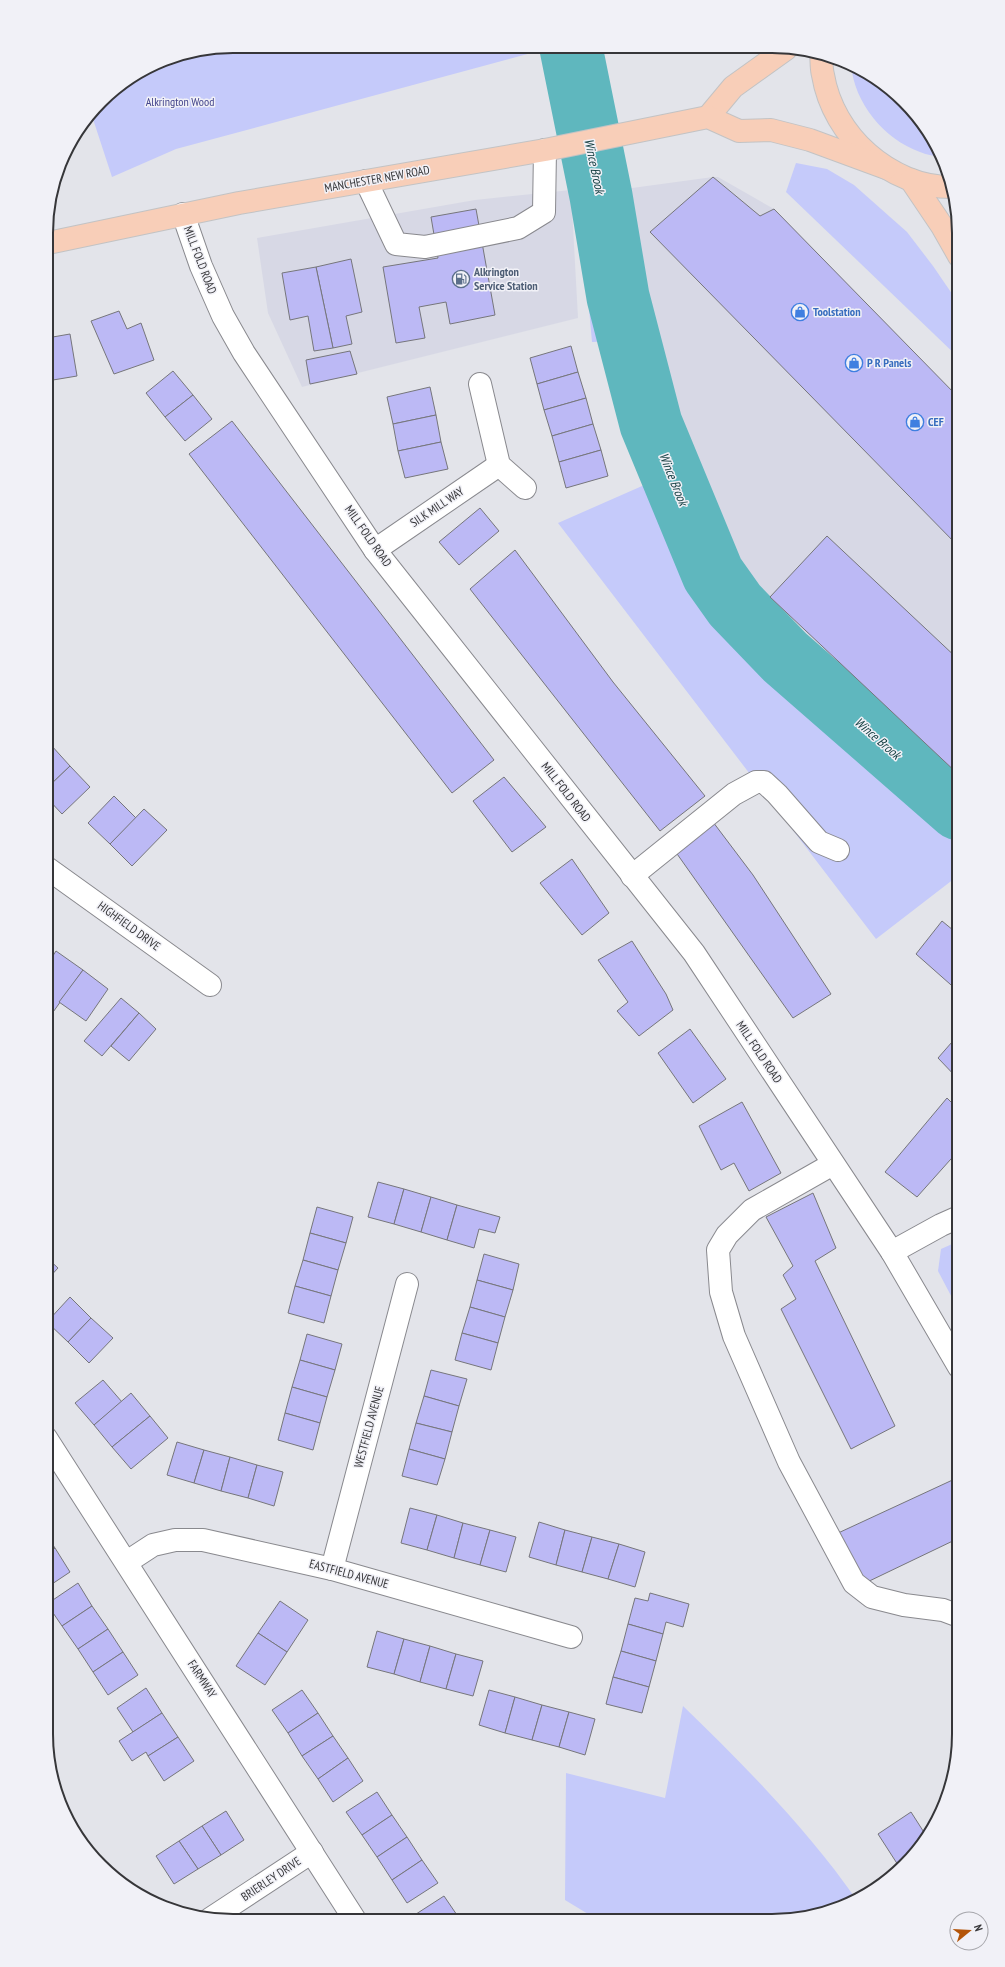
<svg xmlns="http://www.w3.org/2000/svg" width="1005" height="1967" font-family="'PT Sans Narrow',sans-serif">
  <rect width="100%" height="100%" fill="#e3e4ea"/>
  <!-- built -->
  <g fill="#d7d8e5">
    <polygon points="713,177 718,177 774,209 959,398 959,778 751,593 689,487 648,377 610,191"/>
    <polygon points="571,190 578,318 302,387 268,313 257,238 475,200"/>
  </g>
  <!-- green -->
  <g fill="#c5cafa">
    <polygon points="233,46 550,48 176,149 112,177 92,116 109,93 162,60"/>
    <path d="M851,64L895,92L927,129L941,157C935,156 927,155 920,152C884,139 854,103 851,64Z"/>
    <polygon points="796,163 827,169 854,185 907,232 933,266 959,304 959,358 786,192"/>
    <polygon points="606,194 626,293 656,416 714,552 759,615 803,660 959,796 959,875 876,939 558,523 658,479 620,341 592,342 579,196"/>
    <polygon points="959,1241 959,1311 938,1271 941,1249"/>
    <path d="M683,1706C744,1765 808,1830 856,1899L832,1911L772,1921L598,1920L565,1900L566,1773L665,1798Z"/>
  </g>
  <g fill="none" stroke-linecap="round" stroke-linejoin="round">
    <!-- river -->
    <polyline stroke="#5fb7be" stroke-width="63" points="571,48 601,196 618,297 651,424 713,574 735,605 785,657 959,809"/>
  </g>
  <!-- building -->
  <g fill="#bcb9f5" stroke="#76767b">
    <polygon points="713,177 760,216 774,209 959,398 959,547 650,232"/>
    <polygon points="476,209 495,315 450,324 446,302 419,307 425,338 396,343 383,267 438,258 431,217"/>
    <polygon points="351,259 362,312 346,316 352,344 333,348 316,267"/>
    <polygon points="316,267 333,348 314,351 308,316 290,320 282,273"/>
    <polygon points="119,311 127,329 141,323 154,360 114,374 91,321"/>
    <polygon points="70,334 77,376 47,381 47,338"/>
    <polygon points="571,346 578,372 537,384 530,358"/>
    <polygon points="350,351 357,374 310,384 306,360"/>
    <polygon points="173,371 193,395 165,417 146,393"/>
    <polygon points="578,372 586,398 544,410 537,384"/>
    <polygon points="430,387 436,415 393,424 387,397"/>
    <polygon points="193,395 212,419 185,441 165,417"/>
    <polygon points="586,398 593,424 552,436 544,410"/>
    <polygon points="436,415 441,442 398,451 393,424"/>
    <polygon points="232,421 494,760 452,793 189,454"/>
    <polygon points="593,424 601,450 559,462 552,436"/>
    <polygon points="441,442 448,469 405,478 398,451"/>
    <polygon points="601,450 608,476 566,488 559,462"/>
    <polygon points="480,508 499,531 459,565 439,542"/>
    <polygon points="827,536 959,660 959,775 770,597"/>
    <polygon points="515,550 613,682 705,796 660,831 470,589"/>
    <polygon points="51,745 70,766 47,788 47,748"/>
    <polygon points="70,766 90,787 62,814 47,798 47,788"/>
    <polygon points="504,777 546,827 512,852 473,801"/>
    <polygon points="114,796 136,818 110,844 88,823"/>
    <polygon points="144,809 167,830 132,866 110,844"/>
    <polygon points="710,818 753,875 831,994 793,1018 675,851"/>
    <polygon points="572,859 609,913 582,935 540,883"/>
    <polygon points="942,921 959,935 959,992 916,954"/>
    <polygon points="632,941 666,994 673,1010 639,1036 617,1011 628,1002 598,960"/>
    <polygon points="56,951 83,970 51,1015 47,1012 47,965"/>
    <polygon points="83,970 108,989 86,1021 59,1002"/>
    <polygon points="121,998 139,1013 102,1056 84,1041"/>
    <polygon points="139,1013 156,1029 129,1061 111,1046"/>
    <polygon points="690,1029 726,1079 693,1103 658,1053"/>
    <polygon points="959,1034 959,1080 938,1058"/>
    <polygon points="947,1098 959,1110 959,1150 917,1197 885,1172"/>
    <polygon points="742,1102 781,1173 749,1191 734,1163 721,1170 699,1126"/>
    <polygon points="378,1182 404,1189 394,1224 368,1217"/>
    <polygon points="404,1189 431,1197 421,1232 394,1224"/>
    <polygon points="813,1193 836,1248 815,1261 895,1426 851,1449 781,1309 796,1299 783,1275 793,1266 766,1217"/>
    <polygon points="431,1197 457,1205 447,1240 421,1232"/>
    <polygon points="457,1205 500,1217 495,1233 479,1229 474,1248 447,1240"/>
    <polygon points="317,1207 353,1217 346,1243 310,1233"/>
    <polygon points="310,1233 346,1243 338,1270 303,1260"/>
    <polygon points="484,1254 519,1264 513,1290 477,1280"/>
    <polygon points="46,1257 58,1268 46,1281"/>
    <polygon points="303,1260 338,1270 331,1296 295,1286"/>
    <polygon points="477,1280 513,1290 505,1317 470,1307"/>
    <polygon points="295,1286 331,1296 324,1323 288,1313"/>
    <polygon points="70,1297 91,1318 68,1342 47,1322"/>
    <polygon points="470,1307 505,1317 498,1343 462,1333"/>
    <polygon points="91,1318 113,1338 89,1363 68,1342"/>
    <polygon points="462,1333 498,1343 491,1370 455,1360"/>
    <polygon points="307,1334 342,1344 335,1370 300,1360"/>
    <polygon points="300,1360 335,1370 327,1397 292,1387"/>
    <polygon points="431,1370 467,1379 459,1406 424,1396"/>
    <polygon points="103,1380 122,1402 94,1425 75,1403"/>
    <polygon points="292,1387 327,1397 320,1423 285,1413"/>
    <polygon points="131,1393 150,1416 112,1447 94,1425"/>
    <polygon points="424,1396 459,1406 452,1432 416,1423"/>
    <polygon points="285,1413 320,1423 313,1450 278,1440"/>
    <polygon points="150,1416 168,1438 131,1469 112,1447"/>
    <polygon points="416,1423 452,1432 445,1459 409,1449"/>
    <polygon points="177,1442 204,1450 194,1483 167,1475"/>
    <polygon points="409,1449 445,1459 437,1485 402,1476"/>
    <polygon points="204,1450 230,1457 221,1491 194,1483"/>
    <polygon points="230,1457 257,1465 248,1498 221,1491"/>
    <polygon points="257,1465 283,1472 274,1506 248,1498"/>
    <polygon points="959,1477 959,1538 861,1585 836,1534"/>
    <polygon points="410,1508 437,1515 427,1550 401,1543"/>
    <polygon points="437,1515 463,1523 454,1558 427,1550"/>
    <polygon points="539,1522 565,1530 556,1565 529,1557"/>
    <polygon points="463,1523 490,1530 480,1565 454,1558"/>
    <polygon points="490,1530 516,1537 506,1572 480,1565"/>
    <polygon points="565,1530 592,1537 582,1572 556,1565"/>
    <polygon points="46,1535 55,1548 46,1554"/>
    <polygon points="592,1537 619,1544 608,1579 582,1572"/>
    <polygon points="619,1544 645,1552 635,1587 608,1579"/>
    <polygon points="55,1548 70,1572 46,1588 46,1554"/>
    <polygon points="78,1583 92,1606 62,1626 47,1604"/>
    <polygon points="650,1593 689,1604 683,1627 666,1622 663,1634 628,1624 635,1598 648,1601"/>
    <polygon points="280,1601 308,1620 287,1652 258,1633"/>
    <polygon points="92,1606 108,1629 78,1649 62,1626"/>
    <polygon points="628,1624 663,1634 656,1661 621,1651"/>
    <polygon points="108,1629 123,1652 93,1672 78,1649"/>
    <polygon points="377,1631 404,1639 394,1674 367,1667"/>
    <polygon points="258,1633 287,1652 265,1685 236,1666"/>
    <polygon points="404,1639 430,1646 420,1682 394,1674"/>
    <polygon points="430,1646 456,1654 446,1689 420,1682"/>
    <polygon points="621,1651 656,1661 649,1687 613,1677"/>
    <polygon points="123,1652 138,1675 108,1695 93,1672"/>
    <polygon points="456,1654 483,1661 473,1696 446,1689"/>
    <polygon points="613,1677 649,1687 642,1713 606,1704"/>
    <polygon points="146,1688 162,1713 133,1732 117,1708"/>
    <polygon points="302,1690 318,1713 288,1733 272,1710"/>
    <polygon points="489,1690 515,1697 505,1733 479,1725"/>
    <polygon points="515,1697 542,1705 532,1740 505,1733"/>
    <polygon points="542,1705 569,1712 559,1747 532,1740"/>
    <polygon points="569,1712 595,1719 585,1755 559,1747"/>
    <polygon points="162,1713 178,1737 148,1756 146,1752 132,1761 119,1741"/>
    <polygon points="318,1713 333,1736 302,1756 288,1733"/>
    <polygon points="333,1736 348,1758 318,1779 302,1756"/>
    <polygon points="178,1737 194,1761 164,1781 148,1756"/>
    <polygon points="348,1758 363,1781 333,1802 318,1779"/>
    <polygon points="377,1792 392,1815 362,1835 346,1812"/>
    <polygon points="226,1811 244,1840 221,1855 202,1826"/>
    <polygon points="911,1812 927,1837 920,1848 889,1877 888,1875 898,1865 878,1834"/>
    <polygon points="392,1815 407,1837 377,1857 362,1835"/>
    <polygon points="202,1826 221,1855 198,1869 179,1841"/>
    <polygon points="407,1837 422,1860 392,1880 377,1857"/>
    <polygon points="179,1841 198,1869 174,1884 156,1856"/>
    <polygon points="422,1860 438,1883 407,1903 392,1880"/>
    <polygon points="444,1896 459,1918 456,1920 416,1920 413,1916"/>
  </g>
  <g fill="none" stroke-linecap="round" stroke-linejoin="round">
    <defs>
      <g id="minor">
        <polyline points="366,181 396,244 425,247 518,228 544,212 545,150"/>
        <polyline points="183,214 201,266 223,316 244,353 375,550 694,953 892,1252 959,1367"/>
        <polyline points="480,384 499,465 525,488"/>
        <polyline points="375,550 499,465"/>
        <polyline points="47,868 210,985"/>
        <polyline points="632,876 734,794 756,782 764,782 777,794 819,842 838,850"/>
        <polyline points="833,1164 752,1210 727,1235 718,1250 721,1292 734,1336 789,1462 854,1583 872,1597 904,1605 943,1610 959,1616"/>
        <polyline points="892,1252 941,1225 959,1217"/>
        <polyline points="46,1438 355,1920"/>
        <polyline points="127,1562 153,1545 175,1540 203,1540 332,1569 571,1637"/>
        <polyline points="332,1569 407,1284"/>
        <polyline points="210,1919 312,1852"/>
      </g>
      <g id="major">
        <path d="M821,54C822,61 821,68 823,75C833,136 890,187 951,187"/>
        <polyline points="708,117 733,87 786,49"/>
        <polyline points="911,180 942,226 959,256"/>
        <polyline points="48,243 239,203 545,150 708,117 739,131 771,130 810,140 886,168"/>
      </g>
    </defs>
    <!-- minor casing -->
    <use href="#minor" stroke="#89898e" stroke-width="24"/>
    <!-- major casing -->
    <use href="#major" stroke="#c3c3c4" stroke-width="24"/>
    <!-- minor -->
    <use href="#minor" stroke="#fff" stroke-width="22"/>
    <!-- major -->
    <use href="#major" stroke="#f8ceb8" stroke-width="22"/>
  </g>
  <!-- icons -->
  <defs>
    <symbol id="fuel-ring" viewBox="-11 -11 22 22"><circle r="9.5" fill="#f1f1f7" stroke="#5c6f8a" stroke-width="1.5"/><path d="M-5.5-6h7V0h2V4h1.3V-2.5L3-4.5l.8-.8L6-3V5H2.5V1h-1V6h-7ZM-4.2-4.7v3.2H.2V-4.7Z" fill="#5c6f8a"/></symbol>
    <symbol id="shop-ring" viewBox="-11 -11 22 22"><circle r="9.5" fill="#f1f1f7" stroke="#3f7fe0" stroke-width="1.5"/><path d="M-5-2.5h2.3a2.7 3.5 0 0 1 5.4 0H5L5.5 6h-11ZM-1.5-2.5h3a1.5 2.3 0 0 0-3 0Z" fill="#3f7fe0"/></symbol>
  </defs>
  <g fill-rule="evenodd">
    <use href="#fuel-ring" x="451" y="269" width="20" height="20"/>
    <use href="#shop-ring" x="790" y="302" width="20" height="20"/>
    <use href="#shop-ring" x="844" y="353" width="20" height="20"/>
    <use href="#shop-ring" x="905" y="412" width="20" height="20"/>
  </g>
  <g text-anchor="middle" stroke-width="3" stroke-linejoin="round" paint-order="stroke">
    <!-- park labels -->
    <g font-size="12" fill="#43448b" stroke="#f1f1f7">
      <text x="180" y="106">Alkrington Wood</text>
    </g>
    <!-- street labels -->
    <g font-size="12" fill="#363639" stroke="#f1f1f7">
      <text transform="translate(377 179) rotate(-10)" y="4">MANCHESTER NEW ROAD</text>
      <text transform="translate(200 260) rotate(69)" y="4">MILL FOLD ROAD</text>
      <text transform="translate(437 507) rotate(-34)" y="4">SILK MILL WAY</text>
      <text transform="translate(368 536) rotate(55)" y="4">MILL FOLD ROAD</text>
      <text transform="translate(566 792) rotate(52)" y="4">MILL FOLD ROAD</text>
      <text transform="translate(129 926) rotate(36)" y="4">HIGHFIELD DRIVE</text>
      <text transform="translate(759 1052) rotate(56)" y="4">MILL FOLD ROAD</text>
      <text transform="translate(369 1427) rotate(-75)" y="4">WESTFIELD AVENUE</text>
      <text transform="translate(349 1574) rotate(15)" y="4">EASTFIELD AVENUE</text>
      <text transform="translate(202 1679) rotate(57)" y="4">FARMWAY</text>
      <text transform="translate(271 1879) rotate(-34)" y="4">BRIERLEY DRIVE</text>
    </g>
    <!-- service labels -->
    <g font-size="12" font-weight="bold" fill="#4e5e75" stroke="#f1f1f7" text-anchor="start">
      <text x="474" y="276">Alkrington<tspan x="474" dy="14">Service Station</tspan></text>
    </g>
    <!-- shop labels -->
    <g font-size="12" font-weight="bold" fill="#366cbe" stroke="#f1f1f7" text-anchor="start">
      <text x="813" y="316">Toolstation</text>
      <text x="867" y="367">P R Panels</text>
      <text x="928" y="426">CEF</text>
    </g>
    <!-- water labels -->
    <g font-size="13" font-style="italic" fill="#123d40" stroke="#f1f1f7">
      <text transform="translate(595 166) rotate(78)" y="5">Wince Brook</text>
      <text transform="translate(674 479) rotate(68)" y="5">Wince Brook</text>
      <text transform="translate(878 738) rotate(41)" y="5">Wince Brook</text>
    </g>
  </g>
  <!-- crop -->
  <path d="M0 0H1005V1967H0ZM233 53H772A180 180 0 0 1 952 233V1734A180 180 0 0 1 772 1914H233A180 180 0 0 1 53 1734V233A180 180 0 0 1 233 53Z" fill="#f1f1f7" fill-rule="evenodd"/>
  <path fill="none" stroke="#363639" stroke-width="2" d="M233 53H772A180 180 0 0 1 952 233V1734A180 180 0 0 1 772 1914H233A180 180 0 0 1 53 1734V233A180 180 0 0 1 233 53Z"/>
  <!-- north arrow -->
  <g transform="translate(969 1931) rotate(72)"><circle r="19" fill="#f1f1f7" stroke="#a6a6ab"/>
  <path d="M0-3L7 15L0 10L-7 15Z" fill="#b4550a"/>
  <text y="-6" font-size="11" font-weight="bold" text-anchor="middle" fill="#363639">N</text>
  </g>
</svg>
